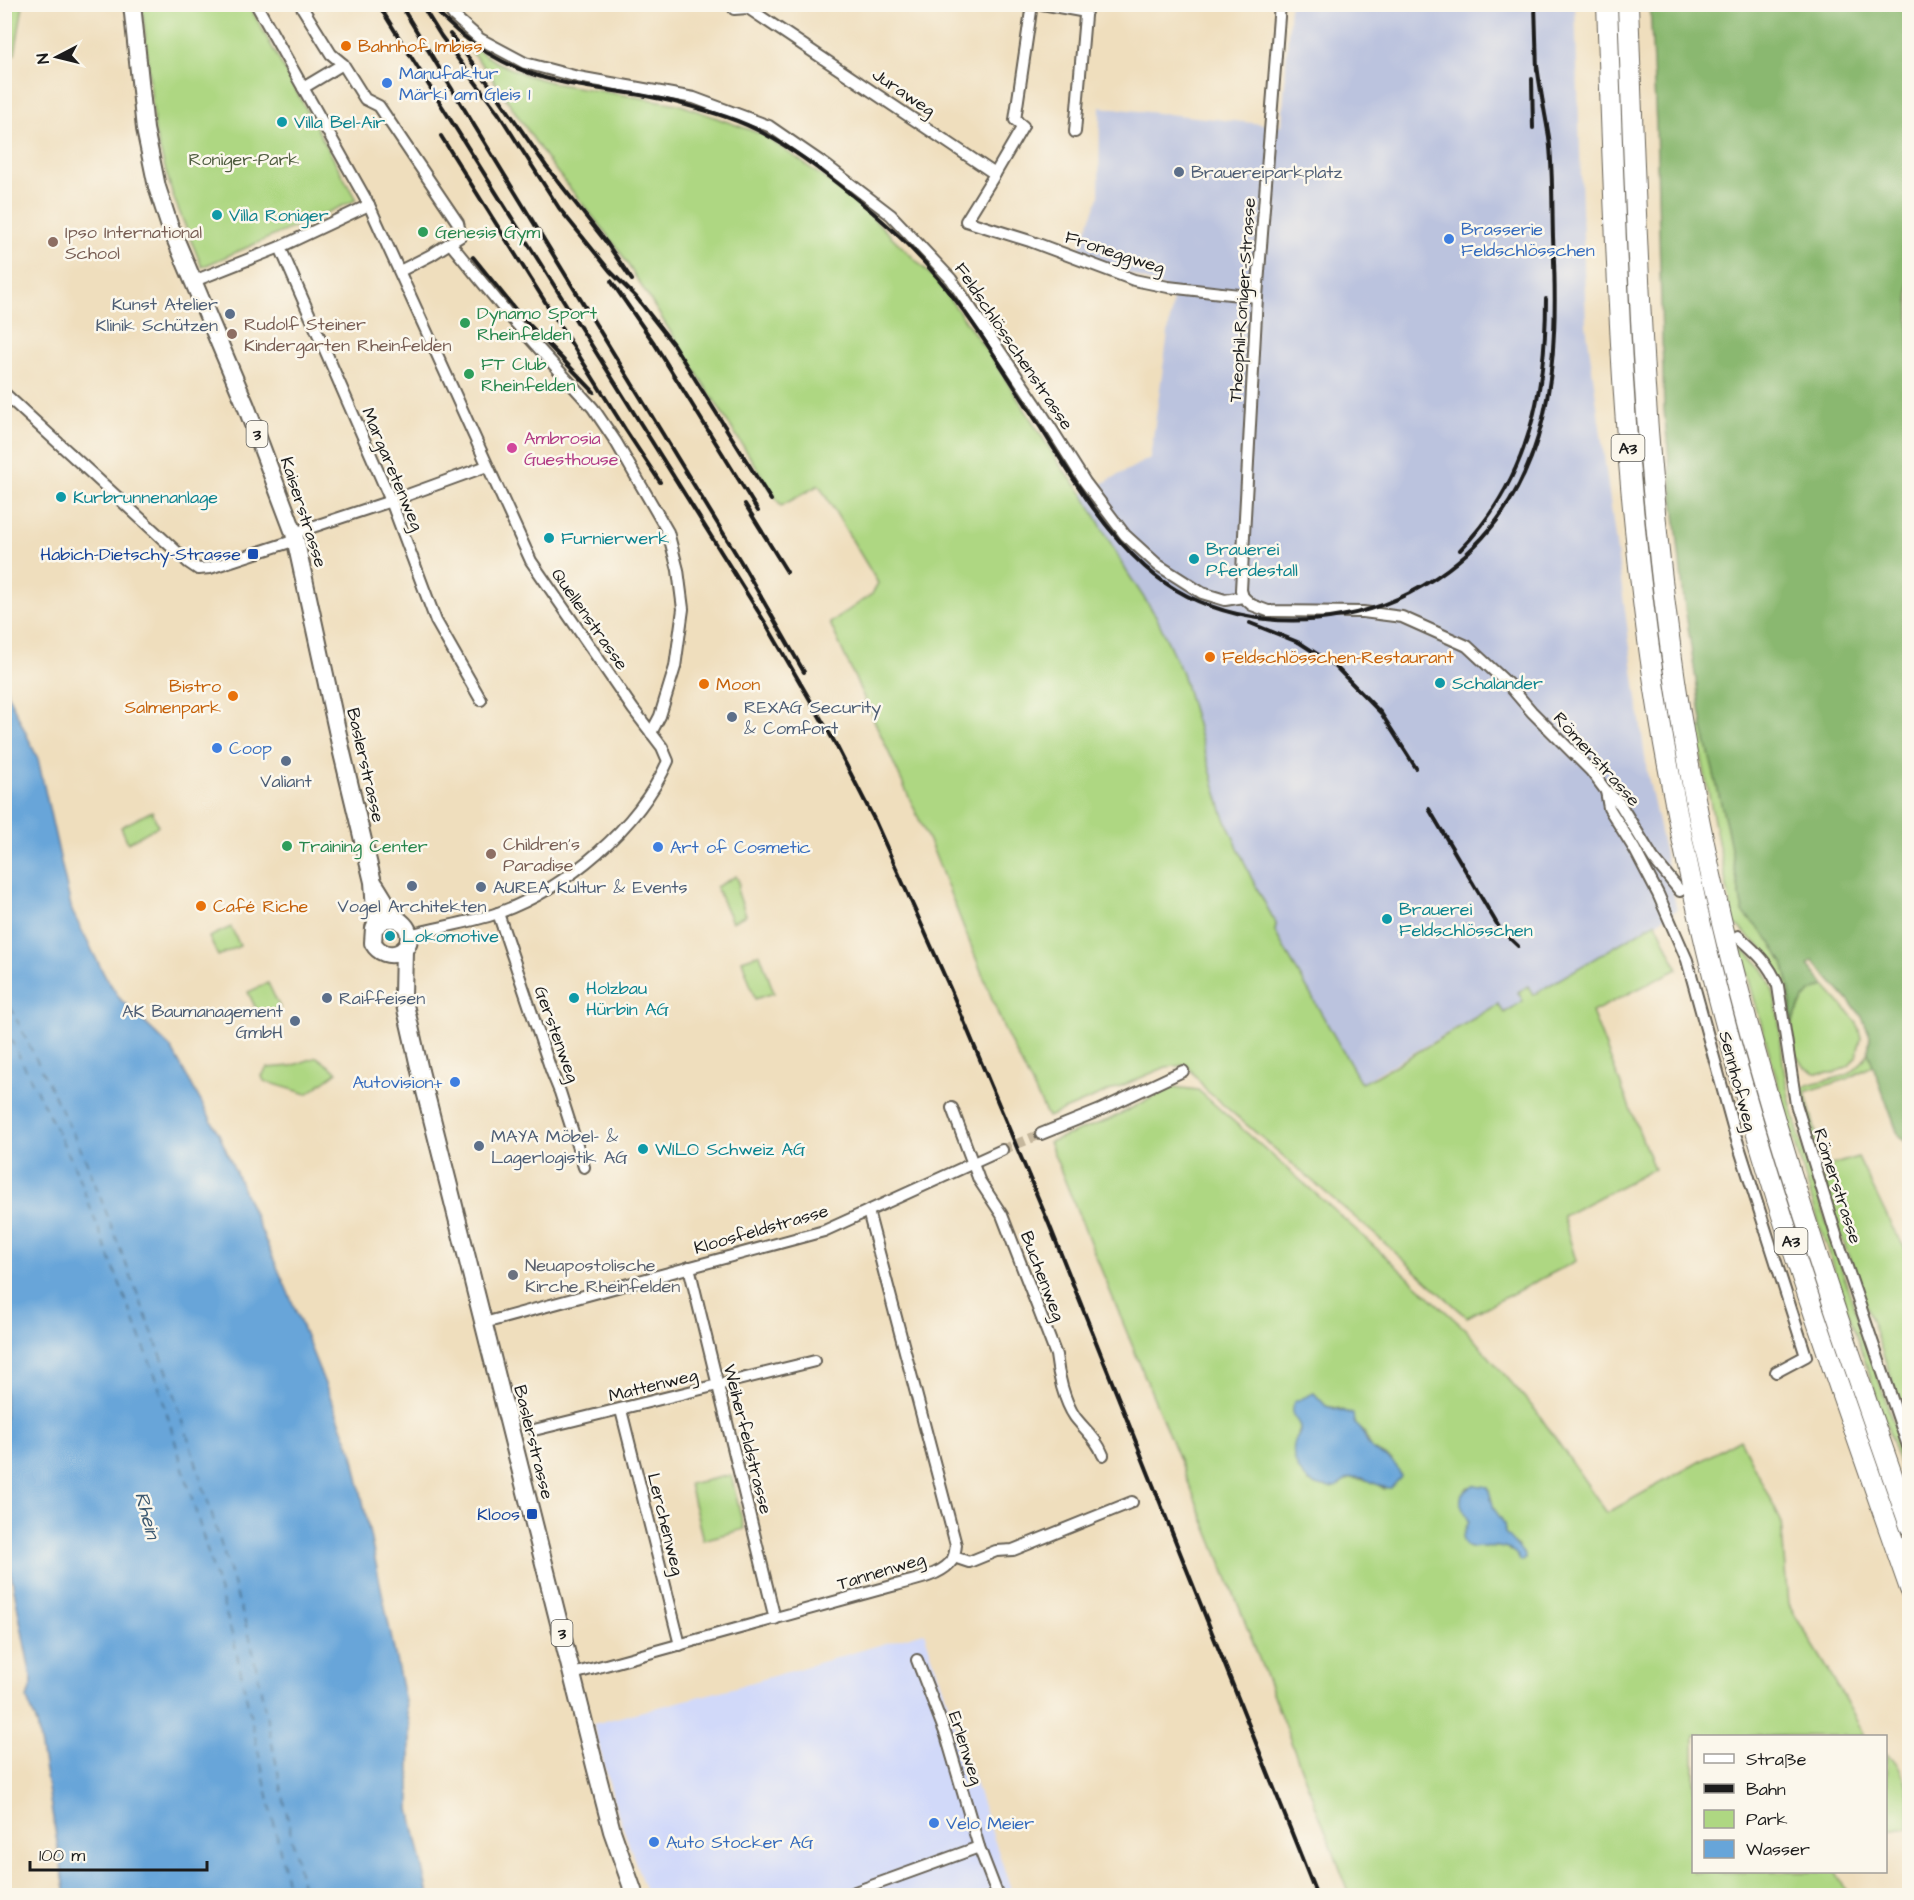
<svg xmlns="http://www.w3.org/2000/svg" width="1914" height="1900" font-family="'Architects Daughter',sans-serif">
  <rect width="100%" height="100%" fill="#fbf7ec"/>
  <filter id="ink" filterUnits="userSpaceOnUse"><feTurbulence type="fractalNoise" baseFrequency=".0167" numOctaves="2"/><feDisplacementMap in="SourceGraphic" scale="12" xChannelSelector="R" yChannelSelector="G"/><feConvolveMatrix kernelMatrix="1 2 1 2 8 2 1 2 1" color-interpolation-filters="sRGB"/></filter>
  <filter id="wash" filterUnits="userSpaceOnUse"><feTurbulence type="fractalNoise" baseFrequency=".008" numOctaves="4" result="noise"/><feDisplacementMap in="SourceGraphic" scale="24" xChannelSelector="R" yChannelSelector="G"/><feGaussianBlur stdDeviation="1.35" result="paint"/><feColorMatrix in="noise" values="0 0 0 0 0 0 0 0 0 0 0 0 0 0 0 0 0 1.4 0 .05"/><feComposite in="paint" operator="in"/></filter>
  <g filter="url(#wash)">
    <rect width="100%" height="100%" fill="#efdebd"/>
    <!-- built -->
    <polygon fill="#d1d9f9" points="924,1632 1013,1895 647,1895 616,1808 593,1724 736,1687"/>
    <!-- industrial -->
    <polygon fill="#bbc3de" points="1290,5 1575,5 1586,324 1647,772 1677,910 1533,995 1527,987 1518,992 1523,1001 1503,1013 1497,1004 1361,1083 1275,931 1276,924 1251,877 1223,814 1182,673 1156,616 1127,572 1083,494 1150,458 1174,292 1078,252 1099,197 1100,107 1282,126"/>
    <!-- green -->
    <g fill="#aed782" stroke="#657a4f" stroke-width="1.5" fill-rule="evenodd">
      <polygon points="5,4 23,5 15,54 8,56 5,54"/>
      <polygon points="142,5 249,5 356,200 202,267 173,196 155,133"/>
      <polygon points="471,46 496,62 526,75 558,84 678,104 761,134 798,159 853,199 937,281 992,358 1062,468 1083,494 1127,572 1156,616 1182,673 1223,814 1251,877 1276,924 1275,932 1361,1083 1377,1076 1498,1004 1504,1013 1523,1001 1518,992 1528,986 1533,995 1656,922 1678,969 1592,1012 1654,1169 1563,1216 1576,1261 1467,1317 1379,1238 1207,1091 1187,1065 1166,1067 1048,1117 1004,1029 933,850 830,623 872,594 878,583 819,485 781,506 616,246 549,162 488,72 468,48"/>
      <path d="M1703,728L1727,828L1743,912L1771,942L1784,965L1790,991L1792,1022C1803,1004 1801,993 1825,986L1857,1022L1861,1038L1856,1057L1849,1066L1834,1073H1815L1803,1066L1795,1054L1788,997L1779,971L1766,952L1734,923L1696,729Z"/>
      <polygon points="152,811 158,826 128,843 121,827"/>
      <polygon points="736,876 739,882 738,893 746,915 732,922 716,887"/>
      <polygon points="231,927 240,946 218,956 209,937"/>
      <path d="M1740,948C1783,972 1778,1028 1784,1070C1792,1120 1809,1167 1824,1215C1851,1300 1881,1385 1909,1470V1492L1825,1243L1790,1127Z"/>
      <polygon points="760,954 774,993 755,999 742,960"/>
      <polygon points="268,983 280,1008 260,1017 248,992"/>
      <path d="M1868,1052L1874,1065L1847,1079L1805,1092L1825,1167L1858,1157L1892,1227L1909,1255V1428L1842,1238L1820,1168L1800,1092C1809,1074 1853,1089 1868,1052Z"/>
      <polygon points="317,1057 337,1072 307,1094 264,1081 262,1076 267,1068 291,1066"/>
      <path d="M1173,1087L1198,1090L1332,1208L1465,1329L1537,1412L1607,1513L1740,1439L1781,1521L1788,1604L1829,1671L1865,1736H1694V1872H1836L1848,1895H1350L1236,1599L1049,1142L1108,1120ZM1314,1393L1326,1406L1338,1408L1348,1413L1354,1423L1364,1432L1372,1449L1392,1460L1384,1489L1372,1481L1351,1478C1332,1489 1330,1489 1309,1482L1294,1444ZM1488,1487L1494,1509L1504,1523L1505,1532L1508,1538L1519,1547V1556C1507,1544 1486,1546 1470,1548L1462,1538L1469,1521C1464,1508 1455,1501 1467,1488Z"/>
      <polygon points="731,1475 744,1529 703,1540 689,1484"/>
      <path d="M1886,1753C1910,1773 1910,1799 1909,1828L1886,1831Z"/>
    </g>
    <!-- forest -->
    <path fill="#8ab870" stroke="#536a46" stroke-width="1.5" d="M1650,5H1909V1144L1899,1137L1868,1052L1870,1036L1861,1015L1813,961L1808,965L1825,986C1803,992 1800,1004 1792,1024L1790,991L1784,965L1771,942L1743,912L1727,828L1703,728L1684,600L1664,410L1656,125Z"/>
    <!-- water -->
    <g fill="#67a5d9" stroke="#42607a" stroke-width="1.5">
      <polygon points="4,680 8,695 38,759 72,911 105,976 121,1000 171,1048 219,1134 291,1299 353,1454 410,1726 410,1809 429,1895 66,1895 37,1724 27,1699 32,1682 5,1543"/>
      <path d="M1314,1393L1326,1406L1353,1414L1354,1423C1368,1434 1362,1437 1370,1447C1380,1459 1396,1456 1401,1477L1391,1488C1377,1489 1366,1474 1351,1478C1346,1479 1341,1485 1335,1487C1329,1489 1323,1487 1317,1485C1301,1480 1291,1461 1294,1444C1295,1440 1299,1436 1300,1431C1302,1419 1286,1418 1294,1402Z"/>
      <path d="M1475,1485L1488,1487L1494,1509L1504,1523L1505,1533L1525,1555V1559L1523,1562L1520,1561C1515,1543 1484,1546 1470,1548L1465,1545L1462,1538L1469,1521C1464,1508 1458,1509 1462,1493Z"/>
    </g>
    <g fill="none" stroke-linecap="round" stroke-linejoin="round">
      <!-- ferry -->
      <g stroke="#3e5a71" stroke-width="1.5" stroke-dasharray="8 6" stroke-linecap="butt">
        <polyline points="4,994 86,1160 169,1376 250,1638 304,1896"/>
        <polyline points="4,1026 73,1163 157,1380 234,1641 290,1896"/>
      </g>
    </g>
  </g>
  <g filter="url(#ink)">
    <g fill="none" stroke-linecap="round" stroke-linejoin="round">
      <!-- street-tunnel -->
      <polyline stroke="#c5b79d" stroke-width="10" stroke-dasharray="10 5" stroke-linecap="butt" points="1002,1150 1041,1134"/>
      <defs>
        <g id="street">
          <path d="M256,4L369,205L531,561L633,709L662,747L668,761C638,828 567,888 498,913C469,923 438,927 409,935"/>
          <polyline points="300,4 331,54 343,64 365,99 379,106 458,223 461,236 431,255 400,271"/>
          <polyline points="445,4 454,16 480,39 525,63 578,77 694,98 769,126 827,166 891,215 951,279 1035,403 1085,482 1125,535 1158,565 1202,593 1225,600 1243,597"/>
          <polyline points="1042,4 1086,12"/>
          <polyline points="734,9 748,8 995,174 966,221 1030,241 1134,280 1168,287 1257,297"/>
          <polyline points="303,88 343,64"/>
          <polyline points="1075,132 1086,4"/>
          <polyline points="995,174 1023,126 1015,120 1032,4"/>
          <polyline points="450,243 513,320 593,408 616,442 668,532 678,570 683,609 675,667 660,716 651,733"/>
          <polyline points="280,247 391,501 436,621 481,700"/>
          <polyline points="194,281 280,247 369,205"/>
          <polyline points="4,393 189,563 198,569 210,568 296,540"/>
          <polyline points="294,533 391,501 487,466"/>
          <polyline points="1243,597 1241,590 1257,297 1280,4"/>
          <polyline points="1243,597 1252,605 1268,611 1363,612 1402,617 1467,646 1508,684 1532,712 1591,771 1606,791 1620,804 1653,858 1680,891"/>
          <polyline points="1606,791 1609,808 1635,850 1658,894 1687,960 1735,1134 1806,1356 1776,1372"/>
          <polyline points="498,913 551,1070 560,1092 584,1167"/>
          <path d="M1738,936C1755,951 1770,964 1778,986L1796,1104L1837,1238L1910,1452"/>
          <path d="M952,1108L979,1180L1002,1215L1056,1355C1058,1374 1064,1401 1075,1417C1085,1430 1097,1439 1103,1455"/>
          <polyline points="1041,1134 1098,1111 1183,1071"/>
          <polyline points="689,1267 775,1619"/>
          <polyline points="484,1323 824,1231 1002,1150"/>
          <polyline points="621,1410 680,1645"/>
          <polyline points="534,1430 815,1361"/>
          <polyline points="954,1557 969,1562 996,1551 1013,1550 1132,1502"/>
          <polyline points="917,1660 946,1735 979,1847 998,1896"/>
          <path d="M573,1674L892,1586C910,1581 937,1577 950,1563C955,1558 955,1551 956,1545L868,1211"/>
          <polyline points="844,1896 979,1847"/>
        </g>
        <g id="primary">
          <polyline points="132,4 145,129 157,187 169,224 246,406 294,533 342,753 373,882 376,925"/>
          <path d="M375,885C382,895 388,908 396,917C400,922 406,924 408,931C415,953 385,964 373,943L374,928L385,919H397"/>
          <polyline points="404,949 403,996 420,1071 595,1766 612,1831 635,1896"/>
        </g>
        <g id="highway">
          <path d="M1607,4C1616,251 1621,500 1664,744C1678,821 1694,899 1713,975C1765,1184 1839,1386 1910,1589"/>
          <path d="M1628,4C1637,250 1643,495 1684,737C1729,1008 1819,1268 1910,1526"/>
        </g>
      </defs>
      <!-- street casing -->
      <use href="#street" stroke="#666054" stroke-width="14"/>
      <!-- primary casing -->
      <use href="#primary" stroke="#666054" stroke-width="20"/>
      <!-- highway casing -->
      <use href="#highway" stroke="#666054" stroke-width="22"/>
      <!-- street -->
      <use href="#street" stroke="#fff" stroke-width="10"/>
      <!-- primary -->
      <use href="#primary" stroke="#fff" stroke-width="16"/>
      <!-- highway -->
      <use href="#highway" stroke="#fff" stroke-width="20"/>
      <!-- rail -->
      <g stroke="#1c1c1c" stroke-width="4">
        <polyline points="378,4 766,624 835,743 875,821 950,988 1049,1224 1317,1896"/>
        <polyline points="400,4 741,562 804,672"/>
        <polyline points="421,4 441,36 499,114 559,208 610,271 636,297 673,344 771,500"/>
        <path d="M430,4C463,43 511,72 561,82C602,91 646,93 686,105C712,112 740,120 763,133C795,150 825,173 853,196C883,220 913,248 938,278C977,324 1008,378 1041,428C1072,477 1102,528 1145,567C1197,614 1273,629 1341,616C1381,609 1416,593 1448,569C1555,489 1559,359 1553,237C1552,204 1553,170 1549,137C1545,113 1540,89 1537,65"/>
        <polyline points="1535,4 1537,71"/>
        <polyline points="450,34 495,92 546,166 606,242 632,280"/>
        <polyline points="1532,79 1533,128"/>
        <polyline points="441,136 625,429 660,482"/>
        <polyline points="473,257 519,314 594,392"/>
        <polyline points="611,281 654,343 758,511"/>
        <polyline points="745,504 787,572"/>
        <path d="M1460,550C1528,481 1546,392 1546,299"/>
        <polyline points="1250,623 1300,643 1334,665 1381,713 1416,768"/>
        <polyline points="1429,809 1500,929 1518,946"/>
      </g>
    </g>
  </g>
  <!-- markers -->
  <g fill="#e8710a" stroke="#fbf7ec" stroke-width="2">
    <circle cx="346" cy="46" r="6"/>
    <circle cx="1210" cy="657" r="6"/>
    <circle cx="704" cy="684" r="6"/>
    <circle cx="233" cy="696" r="6"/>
    <circle cx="201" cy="906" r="6"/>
  </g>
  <g fill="#3f7fe0" stroke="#fbf7ec" stroke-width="2">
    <circle cx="387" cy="83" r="6"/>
    <circle cx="1449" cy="239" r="6"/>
    <circle cx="217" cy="748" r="6"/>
    <circle cx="658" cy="847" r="6"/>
    <circle cx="455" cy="1082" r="6"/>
    <circle cx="934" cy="1823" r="6"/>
    <circle cx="654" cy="1842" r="6"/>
  </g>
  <g fill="#0f9aa8" stroke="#fbf7ec" stroke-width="2">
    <circle cx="282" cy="122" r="6"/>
    <circle cx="217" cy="215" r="6"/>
    <circle cx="61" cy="497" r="6"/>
    <circle cx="549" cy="538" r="6"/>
    <circle cx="1194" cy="559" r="6"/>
    <circle cx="1440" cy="683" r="6"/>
    <circle cx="1387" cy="919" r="6"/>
    <circle cx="390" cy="936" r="6"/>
    <circle cx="574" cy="998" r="6"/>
    <circle cx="643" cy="1149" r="6"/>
  </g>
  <g fill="#5c6f8a" stroke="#fbf7ec" stroke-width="2">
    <circle cx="1179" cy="172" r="6"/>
    <circle cx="230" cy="314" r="6"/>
    <circle cx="732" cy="717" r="6"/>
    <circle cx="286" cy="761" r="6"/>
    <circle cx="412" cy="886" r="6"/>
    <circle cx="481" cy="887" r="6"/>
    <circle cx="327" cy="998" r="6"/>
    <circle cx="295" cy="1021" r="6"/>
    <circle cx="479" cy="1146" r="6"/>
  </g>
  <g fill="#2e9e5b" stroke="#fbf7ec" stroke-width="2">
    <circle cx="423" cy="232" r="6"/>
    <circle cx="465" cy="323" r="6"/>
    <circle cx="469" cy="374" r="6"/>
    <circle cx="287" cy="846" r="6"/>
  </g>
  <g fill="#8d6e63" stroke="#fbf7ec" stroke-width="2">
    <circle cx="53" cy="242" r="6"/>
    <circle cx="232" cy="334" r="6"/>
    <circle cx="491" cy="854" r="6"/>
  </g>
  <circle fill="#d1479c" stroke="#fbf7ec" stroke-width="2" cx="512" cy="448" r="6"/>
  <g fill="#1a4fb4" stroke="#fbf7ec" stroke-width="2">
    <rect x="247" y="548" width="12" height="12" rx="3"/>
    <rect x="526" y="1508" width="12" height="12" rx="3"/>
  </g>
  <circle fill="#6b7280" stroke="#fbf7ec" stroke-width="2" cx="513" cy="1275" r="6"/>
  <g text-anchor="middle" stroke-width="5" stroke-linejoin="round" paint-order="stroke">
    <!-- shield labels -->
    <g fill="#fbf7ec" stroke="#5f5e5a" stroke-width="1.5">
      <rect x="246.5" y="421" width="21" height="26" rx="4.5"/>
      <rect x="1611.5" y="435" width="33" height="26" rx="4.5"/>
      <rect x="1774.5" y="1228" width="33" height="26" rx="4.5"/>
      <rect x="551.5" y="1620" width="21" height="26" rx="4.5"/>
    </g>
    <g font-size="16" font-weight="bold" fill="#1c1c1c">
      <text x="257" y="440">3</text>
      <text x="1628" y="454">A3</text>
      <text x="1791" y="1247">A3</text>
      <text x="562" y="1639">3</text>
    </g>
    <!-- food labels -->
    <g font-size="18" fill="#c56008" stroke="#fbf7ec" text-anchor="start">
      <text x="358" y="52">Bahnhof Imbiss</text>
      <text x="1222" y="663">Feldschlösschen-Restaurant</text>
      <text x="716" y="690">Moon</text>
      <text x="221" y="692" text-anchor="end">Bistro<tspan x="221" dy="21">Salmenpark</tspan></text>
      <text x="213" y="912">Café Riche</text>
    </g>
    <!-- shop labels -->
    <g font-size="18" fill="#366cbe" stroke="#fbf7ec" text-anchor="start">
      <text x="399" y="79">Manufaktur<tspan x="399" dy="21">Märki am Gleis 1</tspan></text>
      <text x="1461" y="235">Brasserie<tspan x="1461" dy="21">Feldschlösschen</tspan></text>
      <text x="229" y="754">Coop</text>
      <text x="670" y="853">Art of Cosmetic</text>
      <text x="443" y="1088" text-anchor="end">Autovision+</text>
      <text x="946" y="1829">Velo Meier</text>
      <text x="666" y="1848">Auto Stocker AG</text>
    </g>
    <!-- street labels -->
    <g font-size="18" fill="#1c1c1c" stroke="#fbf7ec">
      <text transform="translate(904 92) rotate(34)" y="6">Juraweg</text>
      <text transform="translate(1115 252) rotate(18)" y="6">Froneggweg</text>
      <text transform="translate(1242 300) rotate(-86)" y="6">Theophil-Roniger-Strasse</text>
      <text transform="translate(1014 346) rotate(56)" y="6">Feldschlösschenstrasse</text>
      <text transform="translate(393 469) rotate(67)" y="6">Margaretenweg</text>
      <text transform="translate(304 512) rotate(72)" y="6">Kaiserstrasse</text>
      <text transform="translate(590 619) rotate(55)" y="6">Quellenstrasse</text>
      <text transform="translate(1597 759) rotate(48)" y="6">Römerstrasse</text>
      <text transform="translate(366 765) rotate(77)" y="6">Baslerstrasse</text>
      <text transform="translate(557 1034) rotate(70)" y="6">Gerstenweg</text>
      <text transform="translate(1738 1081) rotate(75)" y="6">Sennhofweg</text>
      <text transform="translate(1838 1186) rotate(72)" y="6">Römerstrasse</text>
      <text transform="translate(761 1229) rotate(-16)" y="6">Kloosfeldstrasse</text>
      <text transform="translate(1043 1276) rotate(69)" y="6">Buchenweg</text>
      <text transform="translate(653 1385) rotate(-14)" y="6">Mattenweg</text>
      <text transform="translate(748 1439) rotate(76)" y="6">Weiherfeldstrasse</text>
      <text transform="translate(534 1442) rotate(76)" y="6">Baslerstrasse</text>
      <text transform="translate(666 1524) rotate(76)" y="6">Lerchenweg</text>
      <text transform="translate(881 1571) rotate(-17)" y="6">Tannenweg</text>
      <text transform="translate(966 1748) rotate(72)" y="6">Erlenweg</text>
    </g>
    <!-- culture labels -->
    <g font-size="18" fill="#0d838f" stroke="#fbf7ec" text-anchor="start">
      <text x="294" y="128">Villa Bel-Air</text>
      <text x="229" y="221">Villa Roniger</text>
      <text x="73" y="503">Kurbrunnenanlage</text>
      <text x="561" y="544">Furnierwerk</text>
      <text x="1206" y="555">Brauerei<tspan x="1206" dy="21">Pferdestall</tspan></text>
      <text x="1452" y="689">Schalander</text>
      <text x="1399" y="915">Brauerei<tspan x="1399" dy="21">Feldschlösschen</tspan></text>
      <text x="402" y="942">Lokomotive</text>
      <text x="586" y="994">Holzbau<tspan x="586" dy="21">Hürbin AG</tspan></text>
      <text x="655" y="1155">WILO Schweiz AG</text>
    </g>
    <!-- park labels -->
    <g font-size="18" fill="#4f5d40" stroke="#fbf7ec">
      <text x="244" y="165">Roniger-Park</text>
    </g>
    <!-- service labels -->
    <g font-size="18" fill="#4e5e75" stroke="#fbf7ec" text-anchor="start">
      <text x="1191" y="178">Brauereiparkplatz</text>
      <text x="218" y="310" text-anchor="end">Kunst Atelier<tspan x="218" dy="21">Klinik Schützen</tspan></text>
      <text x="744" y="713">REXAG Security<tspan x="744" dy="21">&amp; Comfort</tspan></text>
      <text x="286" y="787" text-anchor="middle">Valiant</text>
      <text x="493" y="893">AUREA Kultur &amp; Events</text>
      <text x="412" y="912" text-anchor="middle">Vogel Architekten</text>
      <text x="339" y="1004">Raiffeisen</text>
      <text x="283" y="1017" text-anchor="end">AK Baumanagement<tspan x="283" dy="21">GmbH</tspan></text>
      <text x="491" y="1142">MAYA Möbel- &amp;<tspan x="491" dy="21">Lagerlogistik AG</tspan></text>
    </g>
    <!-- education labels -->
    <g font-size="18" fill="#785e54" stroke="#fbf7ec" text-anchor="start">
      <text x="65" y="238">Ipso International<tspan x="65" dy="21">School</tspan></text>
      <text x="244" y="330">Rudolf Steiner<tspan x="244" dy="21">Kindergarten Rheinfelden</tspan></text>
      <text x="503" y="850">Children's<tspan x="503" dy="21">Paradise</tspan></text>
    </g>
    <!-- leisure labels -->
    <g font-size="18" fill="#27864d" stroke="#fbf7ec" text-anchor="start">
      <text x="435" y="238">Genesis Gym</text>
      <text x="477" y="319">Dynamo Sport<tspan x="477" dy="21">Rheinfelden</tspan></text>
      <text x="481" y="370">FT Club<tspan x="481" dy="21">Rheinfelden</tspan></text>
      <text x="299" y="852">Training Center</text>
    </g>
    <!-- hotel labels -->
    <g font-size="18" fill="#b23c85" stroke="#fbf7ec" text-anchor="start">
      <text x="524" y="444">Ambrosia<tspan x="524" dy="21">Guesthouse</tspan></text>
    </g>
    <!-- transit labels -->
    <g font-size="18" fill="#164399" stroke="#fbf7ec" text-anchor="end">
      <text x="241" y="560">Habich-Dietschy-Strasse</text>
      <text x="520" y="1520">Kloos</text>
    </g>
    <!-- worship labels -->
    <g font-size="18" fill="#5b616d" stroke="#fbf7ec" text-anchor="start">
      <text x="525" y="1271">Neuapostolische<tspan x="525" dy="21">Kirche Rheinfelden</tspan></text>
    </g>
    <!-- water labels -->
    <g font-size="20" font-style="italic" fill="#3e5a71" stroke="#fbf7ec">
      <text transform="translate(148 1515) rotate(75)" y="7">Rhein</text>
    </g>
  </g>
  <!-- margin -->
  <rect width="1914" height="1900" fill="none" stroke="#fbf7ec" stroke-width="24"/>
  <!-- legend -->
  <rect x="1692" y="1735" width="195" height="138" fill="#fbf7ec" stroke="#a29f99" stroke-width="1.5"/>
  <rect x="1704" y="1754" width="30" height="9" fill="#ffffff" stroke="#a29f99" stroke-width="1.5"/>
  <text x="1746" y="1765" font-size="18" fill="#1c1c1c">Straße</text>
  <rect x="1704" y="1784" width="30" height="9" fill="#1c1c1c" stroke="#a29f99" stroke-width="1.5"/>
  <text x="1746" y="1795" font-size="18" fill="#1c1c1c">Bahn</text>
  <rect x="1704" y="1810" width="30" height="18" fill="#aed782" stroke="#a29f99" stroke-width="1.5"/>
  <text x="1746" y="1825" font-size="18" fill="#1c1c1c">Park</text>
  <rect x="1704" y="1840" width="30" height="18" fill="#67a5d9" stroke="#a29f99" stroke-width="1.5"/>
  <text x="1746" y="1855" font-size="18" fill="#1c1c1c">Wasser</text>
  <!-- north arrow -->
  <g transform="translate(57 57) rotate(263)" stroke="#fbf7ec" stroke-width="4.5" paint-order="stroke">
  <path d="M0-4.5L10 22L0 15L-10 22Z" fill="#1c1c1c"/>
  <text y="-9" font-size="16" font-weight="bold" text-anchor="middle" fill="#1c1c1c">N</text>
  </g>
  <!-- scale -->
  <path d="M30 1861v9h177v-9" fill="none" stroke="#1c1c1c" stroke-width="3"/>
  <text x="39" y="1861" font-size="18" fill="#1c1c1c" stroke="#fbf7ec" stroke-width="4.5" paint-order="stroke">100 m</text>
</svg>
